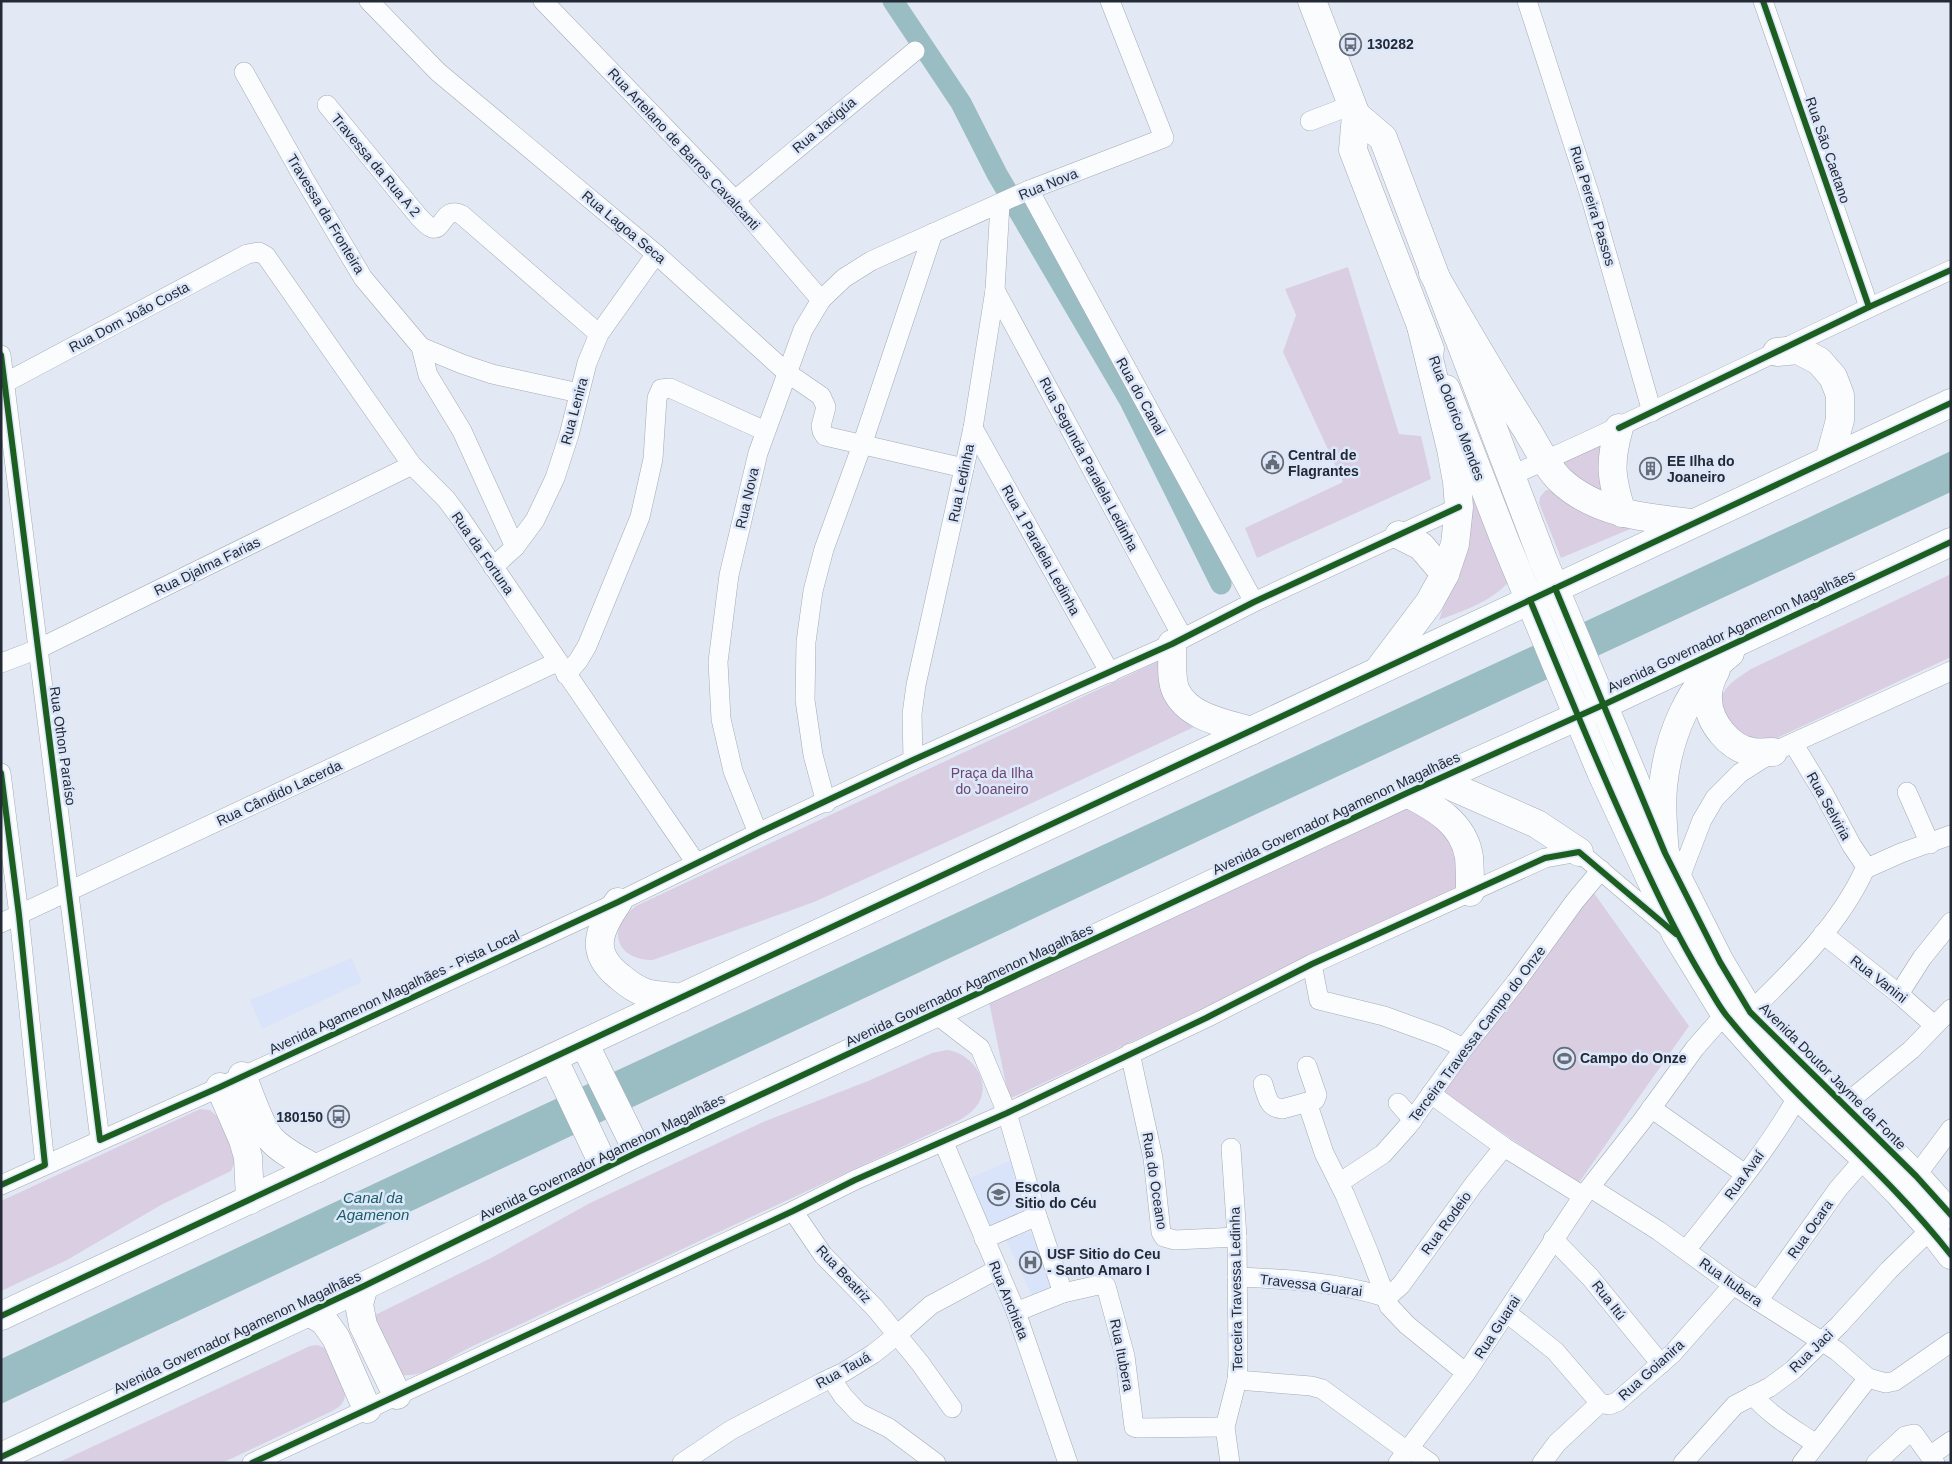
<svg xmlns="http://www.w3.org/2000/svg" width="1952" height="1464" font-family="Arial,sans-serif">
  <rect width="100%" height="100%" fill="#e3e9f4"/>
  <!-- built -->
  <g fill="#d9e4fa">
    <polygon points="352,958 362,982 262,1029 250,1000"/>
    <polygon points="1014,1159 1019,1171 1013,1174 1029,1210 989,1228 968,1179"/>
    <polygon points="1028,1227 1056,1286 1033,1298 1005,1238"/>
  </g>
  <!-- green -->
  <g fill="#dacee3">
    <polygon points="1348,267 1399,434 1421,436 1431,479 1257,558 1245,528 1343,482 1283,352 1296,315 1285,289"/>
    <polygon points="1601,441 1612,500 1556,468 1567,459"/>
    <path d="M1468,475L1511,579C1494,601 1465,610 1439,620L1450,588Z"/>
    <polygon points="1546,490 1549,490 1563,499 1635,527 1561,558 1539,503 1540,497"/>
    <path d="M1951,574V657L1775,739L1752,741L1725,722C1724,715 1721,708 1721,701C1722,686 1741,676 1751,669Z"/>
    <path d="M1159,661L1194,727L1013,812L814,902L653,960C615,960 606,928 636,906Z"/>
    <polygon points="1407,799 1457,838 1459,889 1009,1099 988,997"/>
    <polygon points="1591,889 1689,1026 1578,1184 1439,1090"/>
    <path d="M947,1050C973,1053 995,1085 975,1108C971,1113 965,1116 960,1120L506,1331C491,1337 477,1344 463,1351C444,1361 425,1377 402,1375L371,1317L491,1258L590,1203L763,1122L868,1081L932,1053Z"/>
    <polygon points="200,1109 210,1110 219,1118 234,1150 235,1162 231,1171 161,1205 67,1260 1,1291 1,1201"/>
    <path d="M318,1345L326,1349L345,1391C346,1404 338,1408 328,1413L222,1463H57L310,1346Z"/>
  </g>
  <!-- water -->
  <path fill="#9abdc3" d="M1951,451V492L1222,830L1,1404V1359C649,1053 1301,755 1951,451Z"/>
  <g fill="none" stroke-linecap="round" stroke-linejoin="round">
    <!-- canal -->
    <polyline stroke="#9abdc3" stroke-width="21" points="893,1 961,103 997,174 1130,401 1221,584"/>
    <defs>
      <g id="street">
        <polyline points="369,1 438,72 656,254 786,372 821,396 826,407 821,426 822,431 825,436 964,468"/>
        <polyline points="543,1 735,200 821,300"/>
        <polyline points="1527,1 1592,202 1652,412"/>
        <polyline points="1763,1 1869,307"/>
        <polyline points="244,72 303,177 363,278 421,347 428,375 462,431 515,547"/>
        <path d="M327,105L419,217C422,220 427,226 432,228C444,231 443,205 462,215L599,334"/>
        <polyline points="1310,121 1352,105"/>
        <polyline points="1029,190 1254,602"/>
        <polyline points="735,200 915,51"/>
        <polyline points="995,290 1183,638"/>
        <polyline points="421,347 462,364 492,374 579,393"/>
        <polyline points="1,355 100,1140"/>
        <polyline points="1,385 247,254 259,252 266,256 412,465 446,499 461,519 696,863"/>
        <polyline points="973,428 1110,673"/>
        <path d="M1510,476C1659,411 1803,337 1951,270"/>
        <polyline points="493,567 515,547 535,520 555,478 569,435 587,363 599,334 656,254"/>
        <polyline points="1,663 38,649 412,465"/>
        <polyline points="566,675 578,661 587,646 640,517 653,459 657,398 661,389 670,388 765,431"/>
        <polyline points="1793,743 1824,794 1852,846 1867,868"/>
        <polyline points="913,760 912,714 916,685 973,428 995,290 1000,204"/>
        <polyline points="1,773 19,915 45,1165"/>
        <polyline points="1907,792 1930,844"/>
        <polyline points="826,803 813,755 805,700 806,642 813,591 824,549 862,445 933,233"/>
        <polyline points="758,833 733,771 721,719 718,662 729,575 758,453 803,330 821,300 844,278 871,261 1029,190 1164,138 1110,1"/>
        <polyline points="1679,880 1702,820 1715,798 1740,773 1773,752 1951,671"/>
        <polyline points="1,923 557,662"/>
        <polyline points="1823,934 1899,994 1934,1025"/>
        <polyline points="1312,964 1319,1000 1384,1016 1439,1036 1464,1048"/>
        <polyline points="1899,994 1922,958 1951,922"/>
        <path d="M1750,1012C1793,970 1840,924 1865,869L1901,853L1951,835"/>
        <polyline points="936,1014 980,1048 1007,1113 1037,1216 1063,1293"/>
        <polyline points="1130,1053 1153,1158 1161,1232 1164,1237 1175,1240 1237,1237"/>
        <path d="M1263,1084C1267,1096 1268,1108 1282,1109L1315,1100L1317,1095L1307,1066"/>
        <polyline points="1431,1094 1504,1147 1583,1196"/>
        <polyline points="1307,1102 1324,1153 1345,1195 1369,1253 1389,1306 1407,1325 1466,1373"/>
        <polyline points="1398,1103 1413,1120"/>
        <polyline points="1843,1106 1911,1050 1951,1009"/>
        <polyline points="1651,1108 1745,1174"/>
        <polyline points="943,1141 1016,1312 1068,1463"/>
        <polyline points="1916,1176 1951,1129"/>
        <polyline points="1339,1183 1383,1154 1408,1126 1464,1048 1516,982 1575,901 1601,870"/>
        <polyline points="1,1185 220,1087 618,902 758,833 913,760 1172,644 1254,602 1459,507"/>
        <polyline points="1591,1188 1659,1231 1733,1285 1837,1351 1868,1378"/>
        <polyline points="793,1211 823,1255 875,1308 920,1363 952,1408"/>
        <polyline points="984,1239 1037,1216"/>
        <polyline points="1553,1239 1590,1277 1661,1364"/>
        <path d="M1686,1250C1725,1201 1767,1151 1798,1096"/>
        <path d="M1237,1277C1287,1279 1337,1282 1385,1297"/>
        <polyline points="1385,1297 1390,1295 1401,1285 1474,1184 1504,1147"/>
        <polyline points="1758,1301 1838,1189 1865,1158"/>
        <polyline points="1016,1312 1063,1293 1103,1284 1106,1286 1125,1356 1134,1427 1137,1428 1225,1427"/>
        <polyline points="1507,1313 1555,1351 1600,1403"/>
        <polyline points="831,1378 843,1396 859,1413 889,1428 936,1463"/>
        <polyline points="1237,1380 1311,1386 1322,1389 1407,1451"/>
        <path d="M1753,1395C1770,1416 1794,1429 1816,1444"/>
        <polyline points="1409,1448 1430,1463"/>
        <polyline points="1931,1455 1951,1441"/>
        <polyline points="252,1463 793,1211 855,1180 1007,1113 1206,1018 1312,964 1545,858 1579,852 1670,929"/>
        <polyline points="682,1463 731,1430 823,1382 844,1372 873,1354 897,1335 931,1305 998,1269"/>
        <polyline points="1230,1463 1225,1427 1237,1380 1238,1365 1237,1237 1231,1148"/>
        <polyline points="1398,1463 1466,1373 1583,1196 1642,1121 1695,1048 1725,1014"/>
        <polyline points="1542,1463 1557,1443 1600,1403 1609,1405 1617,1402 1673,1353 1733,1285"/>
        <polyline points="1683,1463 1735,1405 1770,1387 1793,1370 1840,1324 1889,1270 1931,1229"/>
        <polyline points="1802,1463 1868,1378 1886,1383 1895,1381 1951,1342"/>
        <polyline points="1876,1463 1905,1436 1914,1434 1935,1463"/>
      </g>
      <g id="secondary">
        <polyline points="1312,1 1356,115 1353,150 1430,349"/>
        <polyline points="1356,115 1383,138 1543,560 1665,853 1720,962 1750,1012 1916,1176 1951,1215"/>
        <polyline points="1446,389 1505,541 1601,772 1676,934 1725,1014 1798,1096 1865,1158 1899,1193 1931,1229 1951,1255"/>
      </g>
      <g id="highway">
        <path d="M1433,273C1464,326 1494,379 1527,430C1536,445 1548,469 1561,481C1597,514 1647,518 1693,523"/>
        <polyline points="1777,352 1798,350 1819,361 1833,377 1840,395 1840,420 1829,460"/>
        <path d="M1619,428C1609,463 1611,478 1622,513"/>
        <polyline points="1399,535 1421,546 1445,574"/>
        <path d="M1172,644C1173,658 1170,678 1176,691C1189,718 1225,723 1251,731"/>
        <polyline points="1380,668 1429,603 1445,574 1455,544 1459,507 1457,482 1451,449 1421,326"/>
        <path d="M1716,670C1711,679 1707,690 1708,700C1709,723 1730,749 1753,752C1759,753 1766,752 1773,752"/>
        <polyline points="1437,780 1537,824 1579,852"/>
        <path d="M1407,793C1434,807 1464,823 1469,857C1470,868 1470,880 1470,892"/>
        <path d="M1665,853C1663,831 1661,809 1663,787C1668,736 1689,685 1730,653"/>
        <path d="M618,902C599,930 588,952 620,977C627,983 637,990 646,993C657,996 670,996 681,998"/>
        <polyline points="584,1043 638,1152"/>
        <polyline points="553,1058 605,1168"/>
        <path d="M242,1076C250,1094 259,1124 270,1138C282,1152 301,1160 316,1169"/>
        <polyline points="220,1087 243,1140 248,1157 250,1200"/>
        <polyline points="364,1286 359,1304 363,1325 397,1395"/>
        <polyline points="307,1311 324,1321 336,1338 367,1409"/>
        <polyline points="1,1316 1951,403"/>
        <polyline points="1,1457 364,1286 638,1152 1407,793 1603,705 1951,542"/>
      </g>
    </defs>
    <!-- street casing -->
    <use href="#street" stroke="#a4aab4" stroke-width="20"/>
    <!-- secondary casing -->
    <use href="#secondary" stroke="#a4aab4" stroke-width="29"/>
    <!-- highway casing -->
    <use href="#highway" stroke="#a4aab4" stroke-width="29"/>
    <!-- street -->
    <use href="#street" stroke="#fbfcfd" stroke-width="19"/>
    <!-- secondary -->
    <use href="#secondary" stroke="#fbfcfd" stroke-width="28"/>
    <!-- highway -->
    <use href="#highway" stroke="#fbfcfd" stroke-width="28"/>
    <defs>
      <g id="cycleway">
        <polyline points="1763,1 1869,307"/>
        <polyline points="1,355 100,1140 220,1087 618,902 758,833 913,760 1172,644 1254,602 1459,507"/>
        <polyline points="1619,428 1869,307 1951,270"/>
        <polyline points="1555,588 1665,853 1720,962 1750,1012 1916,1176 1951,1215"/>
        <path d="M1530,600C1569,694 1607,788 1651,880C1668,916 1686,951 1707,985C1713,995 1719,1006 1726,1015C1795,1101 1883,1168 1951,1255"/>
        <polyline points="1,773 19,915 45,1165 1,1185"/>
        <polyline points="1,1316 1951,403"/>
        <polyline points="1,1457 364,1286 638,1152 1407,793 1603,705 1951,542"/>
        <polyline points="252,1463 793,1211 855,1180 1007,1113 1206,1018 1312,964 1545,858 1579,852 1676,934"/>
      </g>
    </defs>
    <!-- cycleway casing -->
    <use href="#cycleway" stroke="#dde7fa" stroke-width="9"/>
    <!-- cycleway -->
    <use href="#cycleway" stroke="#1b5e20" stroke-width="6"/>
  </g>
  <!-- icons -->
  <defs>
    <symbol id="bus-ring" viewBox="-11 -11 22 22"><circle r="9.5" fill="#dde7fa" stroke="#676d78" stroke-width="1.5"/><path d="M-5-6H5V4H4V6H2V4H-2V6H-4V4H-5ZM-3.5-4V0h7V-4ZM-3.5 1.2v1.5H-2V1.2ZM2 1.2v1.5H3.5V1.2Z" fill="#676d78"/></symbol>
    <symbol id="civic-ring" viewBox="-11 -11 22 22"><circle r="9.5" fill="#dde7fa" stroke="#676d78" stroke-width="1.5"/><path d="M-.6-6.5H3V-4.5H.6V-3L4-1V1h2V6H-6V1h2V-1L-.6-3ZM-1.2 2.5V6h2.4V2.5Z" fill="#676d78"/></symbol>
    <symbol id="building-ring" viewBox="-11 -11 22 22"><circle r="9.5" fill="#dde7fa" stroke="#676d78" stroke-width="1.5"/><path d="M-4-6H4V6H1V3H-1V6H-4ZM-2.5-4.3h1.7v1.8h-1.7ZM.8-4.3h1.7v1.8H.8ZM-2.5-1h1.7V.8h-1.7ZM.8-1h1.7V.8H.8Z" fill="#676d78"/></symbol>
    <symbol id="stadium-ring" viewBox="-11 -11 22 22"><circle r="9.5" fill="#dde7fa" stroke="#676d78" stroke-width="1.5"/><path d="M0-5a6.5 5 0 1 0 0 10a6.5 5 0 1 0 0-10ZM-3.5-1.8h7v3.6h-7Z" fill="#676d78"/></symbol>
    <symbol id="school-ring" viewBox="-11 -11 22 22"><circle r="9.5" fill="#dde7fa" stroke="#676d78" stroke-width="1.5"/><path d="M0-5L7-2L0 1L-7-2ZM-4 1L0 2.5L4 1V4Q0 6-4 4Z" fill="#676d78"/></symbol>
    <symbol id="hospital-ring" viewBox="-11 -11 22 22"><circle r="9.5" fill="#dde7fa" stroke="#676d78" stroke-width="1.5"/><path d="M-5-5h3v3.5h4V-5h3V5h-3V1.5h-4V5h-3Z" fill="#676d78"/></symbol>
  </defs>
  <g fill-rule="evenodd">
    <use href="#bus-ring" x="1338" y="32" width="25" height="25"/>
    <use href="#civic-ring" x="1260" y="450" width="25" height="25"/>
    <use href="#building-ring" x="1638" y="456" width="25" height="25"/>
    <use href="#stadium-ring" x="1552" y="1046" width="25" height="25"/>
    <use href="#bus-ring" x="326" y="1104" width="25" height="25"/>
    <use href="#school-ring" x="986" y="1182" width="25" height="25"/>
    <use href="#hospital-ring" x="1018" y="1250" width="25" height="25"/>
  </g>
  <g text-anchor="middle" stroke-width="5" stroke-linejoin="round" paint-order="stroke">
    <!-- poi labels -->
    <g font-size="14" font-weight="bold" fill="#242a35" stroke="#dde7fa" text-anchor="start">
      <text x="1367" y="49">130282</text>
      <text x="1288" y="460">Central de<tspan x="1288" dy="16">Flagrantes</tspan></text>
      <text x="1667" y="466">EE Ilha do<tspan x="1667" dy="16">Joaneiro</tspan></text>
      <text x="1580" y="1063">Campo do Onze</text>
      <text x="323" y="1122" text-anchor="end">180150</text>
      <text x="1015" y="1192">Escola<tspan x="1015" dy="16">Sitio do Céu</tspan></text>
      <text x="1047" y="1259">USF Sitio do Ceu<tspan x="1047" dy="16">- Santo Amaro I</tspan></text>
    </g>
    <!-- street labels -->
    <g font-size="14" fill="#242a35" stroke="#dde7fa">
      <text transform="translate(824 125) rotate(-40)" y="5">Rua Jacigúa</text>
      <text transform="translate(684 149) rotate(47)" y="5">Rua Artelano de Barros Cavalcanti</text>
      <text transform="translate(1828 150) rotate(71)" y="5">Rua São Caetano</text>
      <text transform="translate(376 165) rotate(50)" y="5">Travessa da Rua A 2</text>
      <text transform="translate(1048 184) rotate(-22)" y="5">Rua Nova</text>
      <text transform="translate(1593 206) rotate(73)" y="5">Rua Pereira Passos</text>
      <text transform="translate(326 214) rotate(59)" y="5">Travessa da Fronteira</text>
      <text transform="translate(624 227) rotate(40)" y="5">Rua Lagoa Seca</text>
      <text transform="translate(129 317) rotate(-28)" y="5">Rua Dom João Costa</text>
      <text transform="translate(1141 396) rotate(61)" y="5">Rua do Canal</text>
      <text transform="translate(574 411) rotate(-75)" y="5">Rua Lenira</text>
      <text transform="translate(1457 418) rotate(69)" y="5">Rua Odorico Mendes</text>
      <text transform="translate(1089 464) rotate(62)" y="5">Rua Segunda Paralela Ledinha</text>
      <text transform="translate(961 483) rotate(-78)" y="5">Rua Ledinha</text>
      <text transform="translate(747 498) rotate(-77)" y="5">Rua Nova</text>
      <text transform="translate(1041 550) rotate(61)" y="5">Rua 1 Paralela Ledinha</text>
      <text transform="translate(483 553) rotate(55)" y="5">Rua da Fortuna</text>
      <text transform="translate(207 566) rotate(-26)" y="5">Rua Djalma Farias</text>
      <text transform="translate(1731 631) rotate(-25)" y="5">Avenida Governador Agamenon Magalhães</text>
      <text transform="translate(63 746) rotate(82)" y="5">Rua Othon Paraíso</text>
      <text transform="translate(279 793) rotate(-25)" y="5">Rua Cândido Lacerda</text>
      <text transform="translate(1829 806) rotate(61)" y="5">Rua Selviria</text>
      <text transform="translate(1336 813) rotate(-25)" y="5">Avenida Governador Agamenon Magalhães</text>
      <text transform="translate(1879 979) rotate(38)" y="5">Rua Vanini</text>
      <text transform="translate(969 985) rotate(-25)" y="5">Avenida Governador Agamenon Magalhães</text>
      <text transform="translate(394 992) rotate(-25)" y="5">Avenida Agamenon Magalhães - Pista Local</text>
      <text transform="translate(1477 1034) rotate(-53)" y="5">Terceira Travessa Campo do Onze</text>
      <text transform="translate(1833 1076) rotate(45)" y="5">Avenida Doutor Jayme da Fonte</text>
      <text transform="translate(602 1157) rotate(-26)" y="5">Avenida Governador Agamenon Magalhães</text>
      <text transform="translate(1744 1175) rotate(-54)" y="5">Rua Avaí</text>
      <text transform="translate(1155 1181) rotate(81)" y="5">Rua do Oceano</text>
      <text transform="translate(1446 1223) rotate(-54)" y="5">Rua Rodeio</text>
      <text transform="translate(1810 1229) rotate(-55)" y="5">Rua Ocara</text>
      <text transform="translate(844 1274) rotate(47)" y="5">Rua Beatriz</text>
      <text transform="translate(1731 1282) rotate(35)" y="5">Rua Itubera</text>
      <text transform="translate(1311 1285) rotate(7)" y="5">Travessa Guarai</text>
      <text transform="translate(1236 1289) rotate(-91)" y="5">Terceira Travessa Ledinha</text>
      <text transform="translate(1009 1300) rotate(68)" y="5">Rua Anchieta</text>
      <text transform="translate(1609 1300) rotate(52)" y="5">Rua Itú</text>
      <text transform="translate(1497 1327) rotate(-57)" y="5">Rua Guarai</text>
      <text transform="translate(237 1332) rotate(-25)" y="5">Avenida Governador Agamenon Magalhães</text>
      <text transform="translate(1811 1351) rotate(-44)" y="5">Rua Jaci</text>
      <text transform="translate(1122 1355) rotate(79)" y="5">Rua Itubera</text>
      <text transform="translate(843 1370) rotate(-29)" y="5">Rua Tauá</text>
      <text transform="translate(1651 1370) rotate(-42)" y="5">Rua Goianira</text>
    </g>
    <!-- park labels -->
    <g font-size="14" fill="#6d4771" stroke="#dde7fa">
      <text x="992" y="778">Praça da Ilha<tspan x="992" dy="16">do Joaneiro</tspan></text>
    </g>
    <!-- water labels -->
    <g font-size="15" font-style="italic" fill="#195c62" stroke="#dde7fa">
      <text x="373" y="1203">Canal da<tspan x="373" dy="17">Agamenon</tspan></text>
    </g>
  </g>
  <!-- border -->
  <rect width="1952" height="1464" fill="none" stroke="#242a35" stroke-width="5"/>
</svg>
